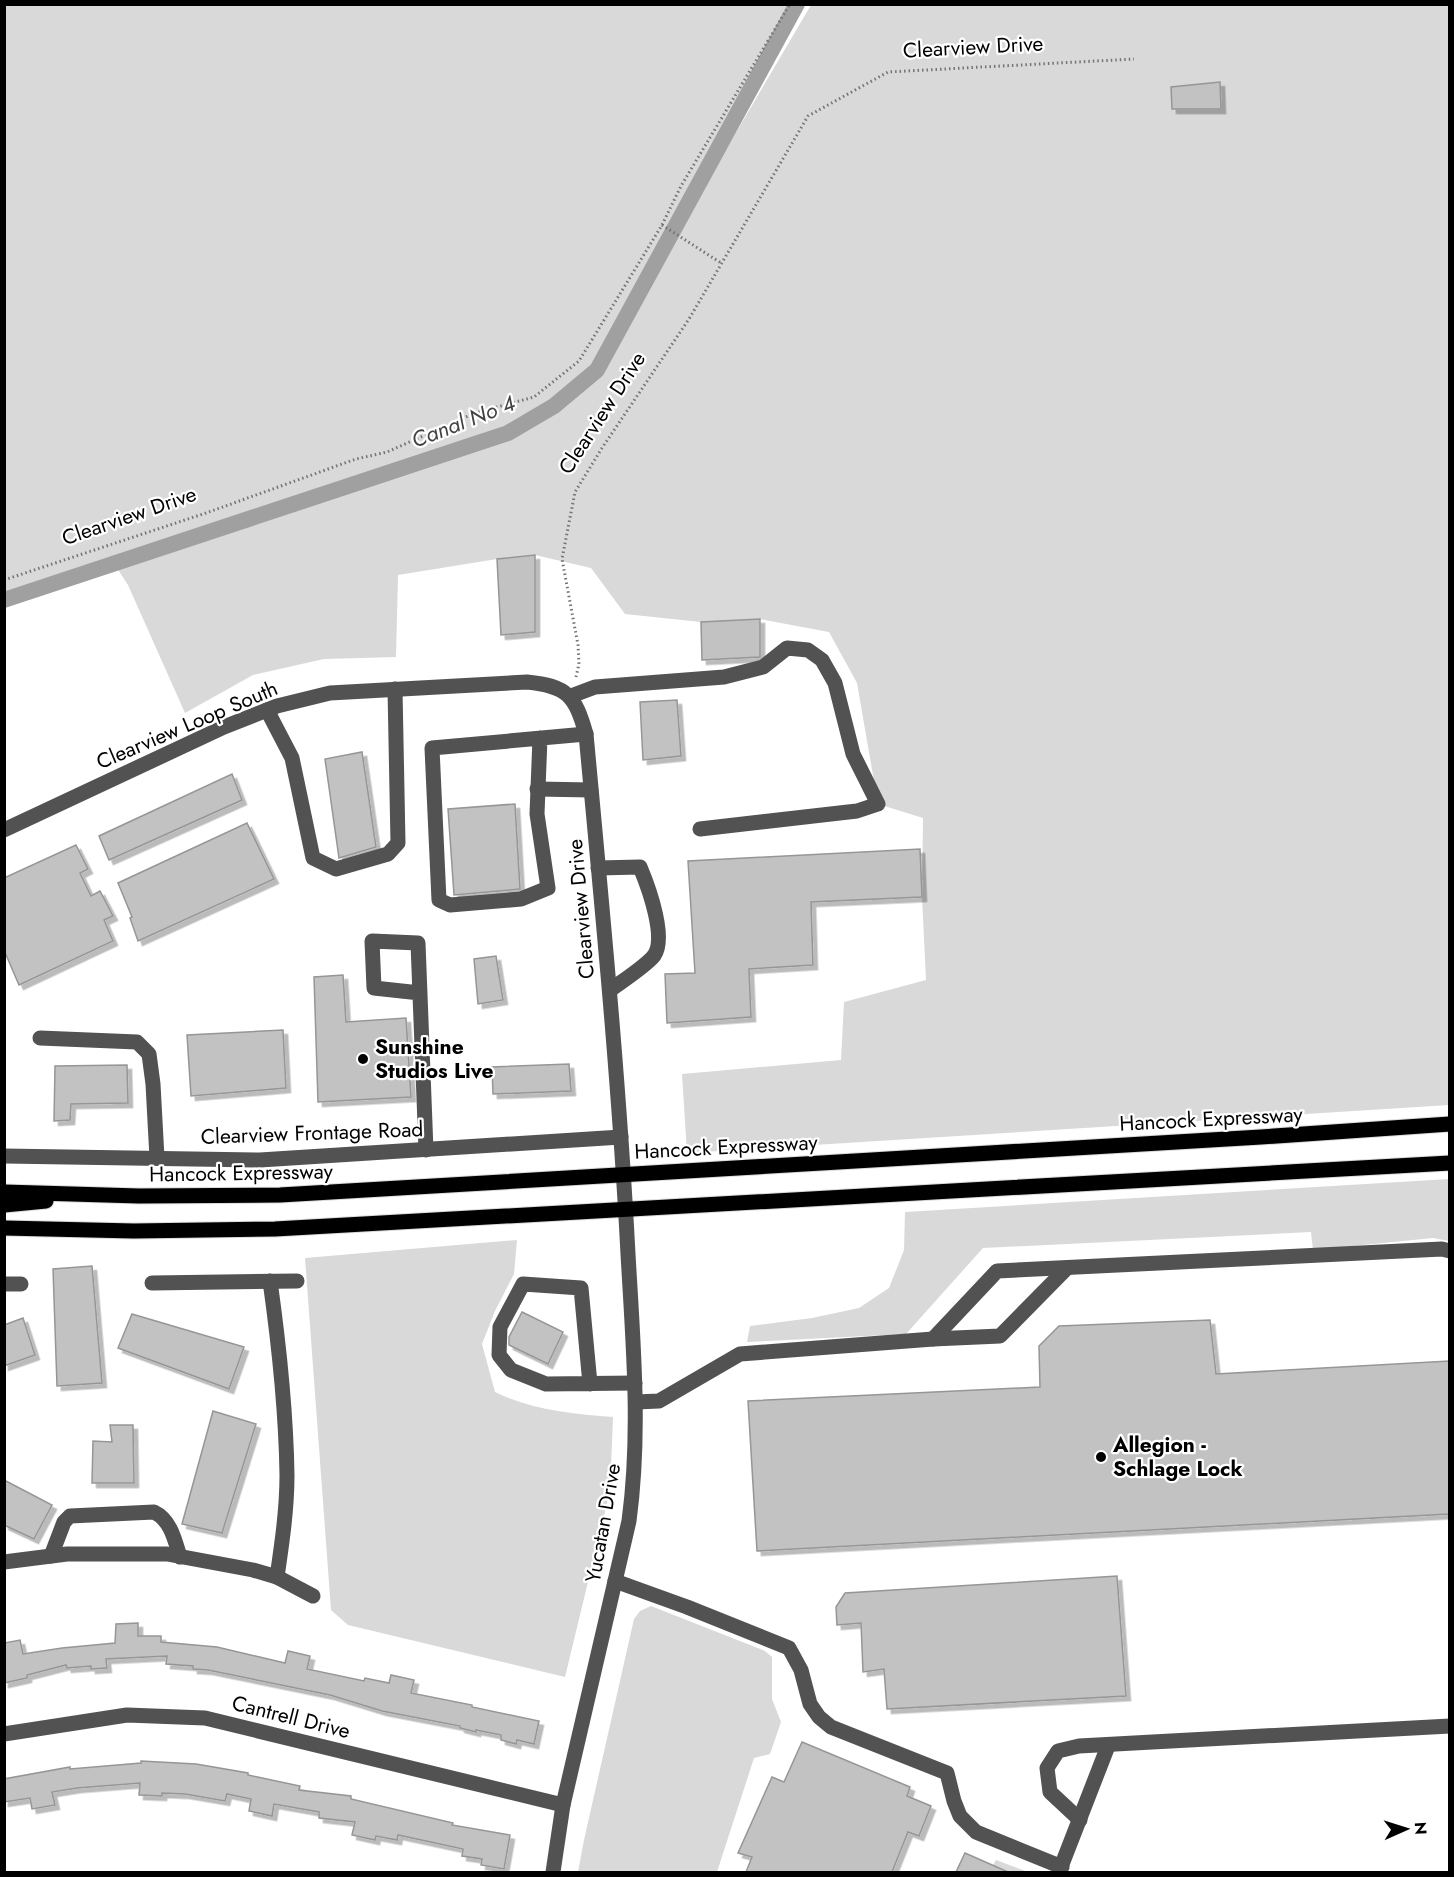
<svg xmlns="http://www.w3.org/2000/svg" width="1454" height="1877" font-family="Jost,sans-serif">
  <defs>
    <filter id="shadow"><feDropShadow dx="4.5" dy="4.5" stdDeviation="0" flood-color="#0004"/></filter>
  </defs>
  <rect width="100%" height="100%" fill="#fff"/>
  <!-- green -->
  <g fill="#d9d9d9">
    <polygon points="4,5 797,5 611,345 811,5 1449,5 1449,1105 687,1153 682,1074 841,1060 844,1002 926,980 922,897 923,818 878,804 857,683 829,632 760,619 701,622 625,614 591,568 535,555 497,559 398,575 396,657 324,659 253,675 185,713 128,585 115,565 5,604"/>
    <polygon points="1449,1179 1449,1241 1433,1238 1313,1250 1311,1232 983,1248 906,1334 747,1342 750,1326 812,1318 859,1308 889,1288 904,1250 905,1212"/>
    <path d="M517,1240L514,1274L495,1311L482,1344L495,1392C532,1410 573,1414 613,1417L610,1491L565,1677L348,1625L331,1610L305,1258Z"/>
    <polygon points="651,1606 765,1651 772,1657 772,1699 781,1722 770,1754 754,1758 717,1872 578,1872 584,1840 634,1619 640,1611"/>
    <polygon points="996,1860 1028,1872 989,1872"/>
  </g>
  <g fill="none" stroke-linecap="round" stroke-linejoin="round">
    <!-- canal -->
    <polyline stroke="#a0a0a0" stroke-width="16" points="4,600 508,433 554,406 597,370 797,4"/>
  </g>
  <!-- building -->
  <g fill="#c2c2c2" stroke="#969696" stroke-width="1.5" filter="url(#shadow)">
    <polygon points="1220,82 1221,109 1172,109 1171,87"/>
    <polygon points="535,555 535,632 501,635 497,559"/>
    <polygon points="760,619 760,657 702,660 701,622"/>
    <polygon points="677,700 681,756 643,760 640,702"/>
    <polygon points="362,752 376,847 339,858 325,759"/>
    <polygon points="232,774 242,800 109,860 99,836"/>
    <polygon points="515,804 520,889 454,895 448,809"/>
    <polygon points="247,823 274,879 138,941 130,918 132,917 118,883"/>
    <polygon points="76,845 88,869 80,873 91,896 100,891 113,916 104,920 113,941 19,985 4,950 4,878"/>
    <polygon points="920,849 922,897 811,902 813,965 749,969 751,1017 667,1023 665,974 695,973 688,861"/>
    <polygon points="496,956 503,1000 478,1004 474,959"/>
    <polygon points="343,975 346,1022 406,1018 411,1097 318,1102 314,977"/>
    <polygon points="283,1030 286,1088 191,1096 187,1035"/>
    <polygon points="569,1064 571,1091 493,1094 492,1067"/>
    <polygon points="127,1065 128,1103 71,1104 70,1120 54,1121 55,1066"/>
    <polygon points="92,1266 102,1383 57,1386 53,1269"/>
    <polygon points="522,1312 563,1332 548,1364 509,1345 509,1337"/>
    <polygon points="132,1314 244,1347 229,1389 118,1348"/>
    <polygon points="23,1318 35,1355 4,1366 4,1325"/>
    <polygon points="1210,1320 1216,1374 1449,1361 1449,1514 757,1551 748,1401 1040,1387 1039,1346 1059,1326"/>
    <polygon points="213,1411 256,1424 222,1533 182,1524"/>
    <polygon points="110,1425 133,1425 134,1483 92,1483 93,1441 112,1442"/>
    <polygon points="4,1480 52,1505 34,1539 4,1525"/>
    <polygon points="1117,1576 1126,1696 887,1709 884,1669 863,1672 861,1623 837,1625 836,1607 845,1593"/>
    <polygon points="138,1623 138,1636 161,1636 161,1642 217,1647 285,1663 288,1651 310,1656 307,1669 364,1681 365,1678 389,1683 391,1675 414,1680 411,1693 472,1705 472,1707 539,1721 534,1744 517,1740 516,1744 501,1740 501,1735 476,1730 476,1732 460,1728 460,1726 382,1711 330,1695 208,1670 193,1669 193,1666 166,1664 167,1656 106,1659 107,1668 91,1669 91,1666 67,1668 66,1665 27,1675 27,1678 4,1683 4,1643 20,1640 23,1654 62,1648 115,1643 116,1624"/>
    <polygon points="802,1742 910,1787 907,1796 931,1806 919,1836 908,1832 892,1872 746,1872 752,1857 738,1853 772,1777 784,1782"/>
    <polygon points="141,1761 196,1764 248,1773 248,1775 300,1786 299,1790 351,1796 351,1799 453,1823 452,1825 510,1835 504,1869 481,1865 482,1859 462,1856 463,1849 398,1835 397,1840 376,1836 375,1840 352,1835 355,1822 319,1818 319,1812 274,1804 272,1816 249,1811 251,1799 227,1794 225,1801 185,1794 162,1793 162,1796 139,1795 140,1783 77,1788 52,1792 55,1805 32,1809 30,1798 4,1802 4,1779 70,1767 70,1769 141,1763"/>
    <polygon points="965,1853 1008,1872 956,1872"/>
  </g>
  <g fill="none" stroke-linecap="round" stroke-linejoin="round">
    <defs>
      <g id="major">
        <polyline points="4,1192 139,1196 280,1195 1261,1137 1450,1124"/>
        <polyline points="4,1205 46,1201"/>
        <polyline points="4,1228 134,1231 275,1229 1450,1163"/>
      </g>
    </defs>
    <!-- major casing -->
    <use href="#major" stroke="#dbdbdb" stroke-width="17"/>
    <!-- path -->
    <g stroke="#747474" stroke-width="3" stroke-dasharray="1.5 3" stroke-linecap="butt">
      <polyline points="662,225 721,263"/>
      <polyline points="4,580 206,513 356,459 387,452 475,413 534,397 579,361 662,225 681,186 790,4"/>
      <polyline points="576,677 579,664 578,645 562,559 575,492 602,448 689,319 808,116 888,72 1134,59"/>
    </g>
    <!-- minor -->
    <g stroke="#525252" stroke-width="15">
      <polyline points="571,696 595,687 724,677 763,667 787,648 808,650 822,660 835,683 853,754 878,804 857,811 700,829"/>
      <polyline points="267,710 292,758 313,858 336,869 388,854 398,843 395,689"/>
      <polyline points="540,738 537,814 548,888 521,899 450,905 439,900 432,748 586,734"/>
      <polyline points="537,789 591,790"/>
      <path d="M4,830L224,727L277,706L330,693L527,682C568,686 575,696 586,734C602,907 619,1080 628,1254C633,1343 641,1432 629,1521L563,1805L553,1872"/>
      <path d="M598,868L640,867C648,886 669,942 652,958C640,970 624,980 610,990"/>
      <polyline points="420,993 374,988 372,941 418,943 426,1150"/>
      <polyline points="40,1038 137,1042 149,1054 153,1084 157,1158"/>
      <polyline points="4,1156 260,1160 621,1137"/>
      <polyline points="152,1283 297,1281"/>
      <polyline points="4,1284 21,1284"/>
      <polyline points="933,1339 997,1271 1442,1249 1450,1251"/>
      <polyline points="590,1384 581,1288 523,1284 500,1327 499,1355 511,1370 546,1384 635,1383"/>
      <polyline points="636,1402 659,1401 740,1354 933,1339 1000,1336 1067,1268"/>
      <path d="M51,1556L64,1522L70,1516L154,1512C171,1520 175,1541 180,1557"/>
      <path d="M4,1562L67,1554H167L253,1570L277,1577C282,1543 287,1509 287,1475C286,1410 279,1345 270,1281"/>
      <polyline points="277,1577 313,1596"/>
      <polyline points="615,1581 687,1607 789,1648 801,1670 810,1704 819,1717 831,1727 947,1773 954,1801 960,1816 976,1832 1062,1867"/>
      <polyline points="4,1734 127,1715 205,1718 563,1805"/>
      <polyline points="1080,1820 1050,1792 1047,1768 1058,1751 1079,1746 1450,1726"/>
      <polyline points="1059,1872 1108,1746"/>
    </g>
    <!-- major -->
    <use href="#major" stroke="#000" stroke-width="15"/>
  </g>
  <!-- markers -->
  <g fill="#000" stroke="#fff" stroke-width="2">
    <circle cx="363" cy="1059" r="6"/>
    <circle cx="1101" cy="1457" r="6"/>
  </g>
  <g text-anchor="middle" stroke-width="4.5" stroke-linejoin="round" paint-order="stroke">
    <!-- street labels -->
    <g font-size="21" fill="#000" stroke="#fff">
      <text transform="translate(973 47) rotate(-3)" y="7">Clearview Drive</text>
      <text transform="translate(602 413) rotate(-57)" y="7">Clearview Drive</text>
      <text transform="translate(129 516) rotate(-19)" y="7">Clearview Drive</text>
      <text transform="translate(187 725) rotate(-23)" y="7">Clearview Loop South</text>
      <text transform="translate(581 909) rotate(-95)" y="7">Clearview Drive</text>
      <text transform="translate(1211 1119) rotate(-3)" y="7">Hancock Expressway</text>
      <text transform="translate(312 1133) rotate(-2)" y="7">Clearview Frontage Road</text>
      <text transform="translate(726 1147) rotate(-3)" y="7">Hancock Expressway</text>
      <text transform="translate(241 1173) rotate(-1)" y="7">Hancock Expressway</text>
      <text transform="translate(603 1523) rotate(-80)" y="7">Yucatan Drive</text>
      <text transform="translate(291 1717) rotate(14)" y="7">Cantrell Drive</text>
    </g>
    <!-- poi labels -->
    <g font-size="21" font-weight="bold" fill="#000" stroke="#fff" text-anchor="start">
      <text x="375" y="1054">Sunshine<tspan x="375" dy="24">Studios Live</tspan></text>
      <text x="1113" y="1452">Allegion -<tspan x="1113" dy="24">Schlage Lock</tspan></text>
    </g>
    <!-- water labels -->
    <g font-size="22" font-style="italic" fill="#414141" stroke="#fff">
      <text transform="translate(463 421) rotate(-21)" y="8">Canal No 4</text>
    </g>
  </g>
  <!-- border -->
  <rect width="1454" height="1877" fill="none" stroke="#000000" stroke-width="12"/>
  <!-- north arrow -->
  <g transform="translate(1406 1829) rotate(87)" stroke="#ffffff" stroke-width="4.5" paint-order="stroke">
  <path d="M0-4.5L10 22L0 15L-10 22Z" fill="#000000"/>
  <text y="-9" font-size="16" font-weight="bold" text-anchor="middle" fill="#000000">N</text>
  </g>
</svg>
